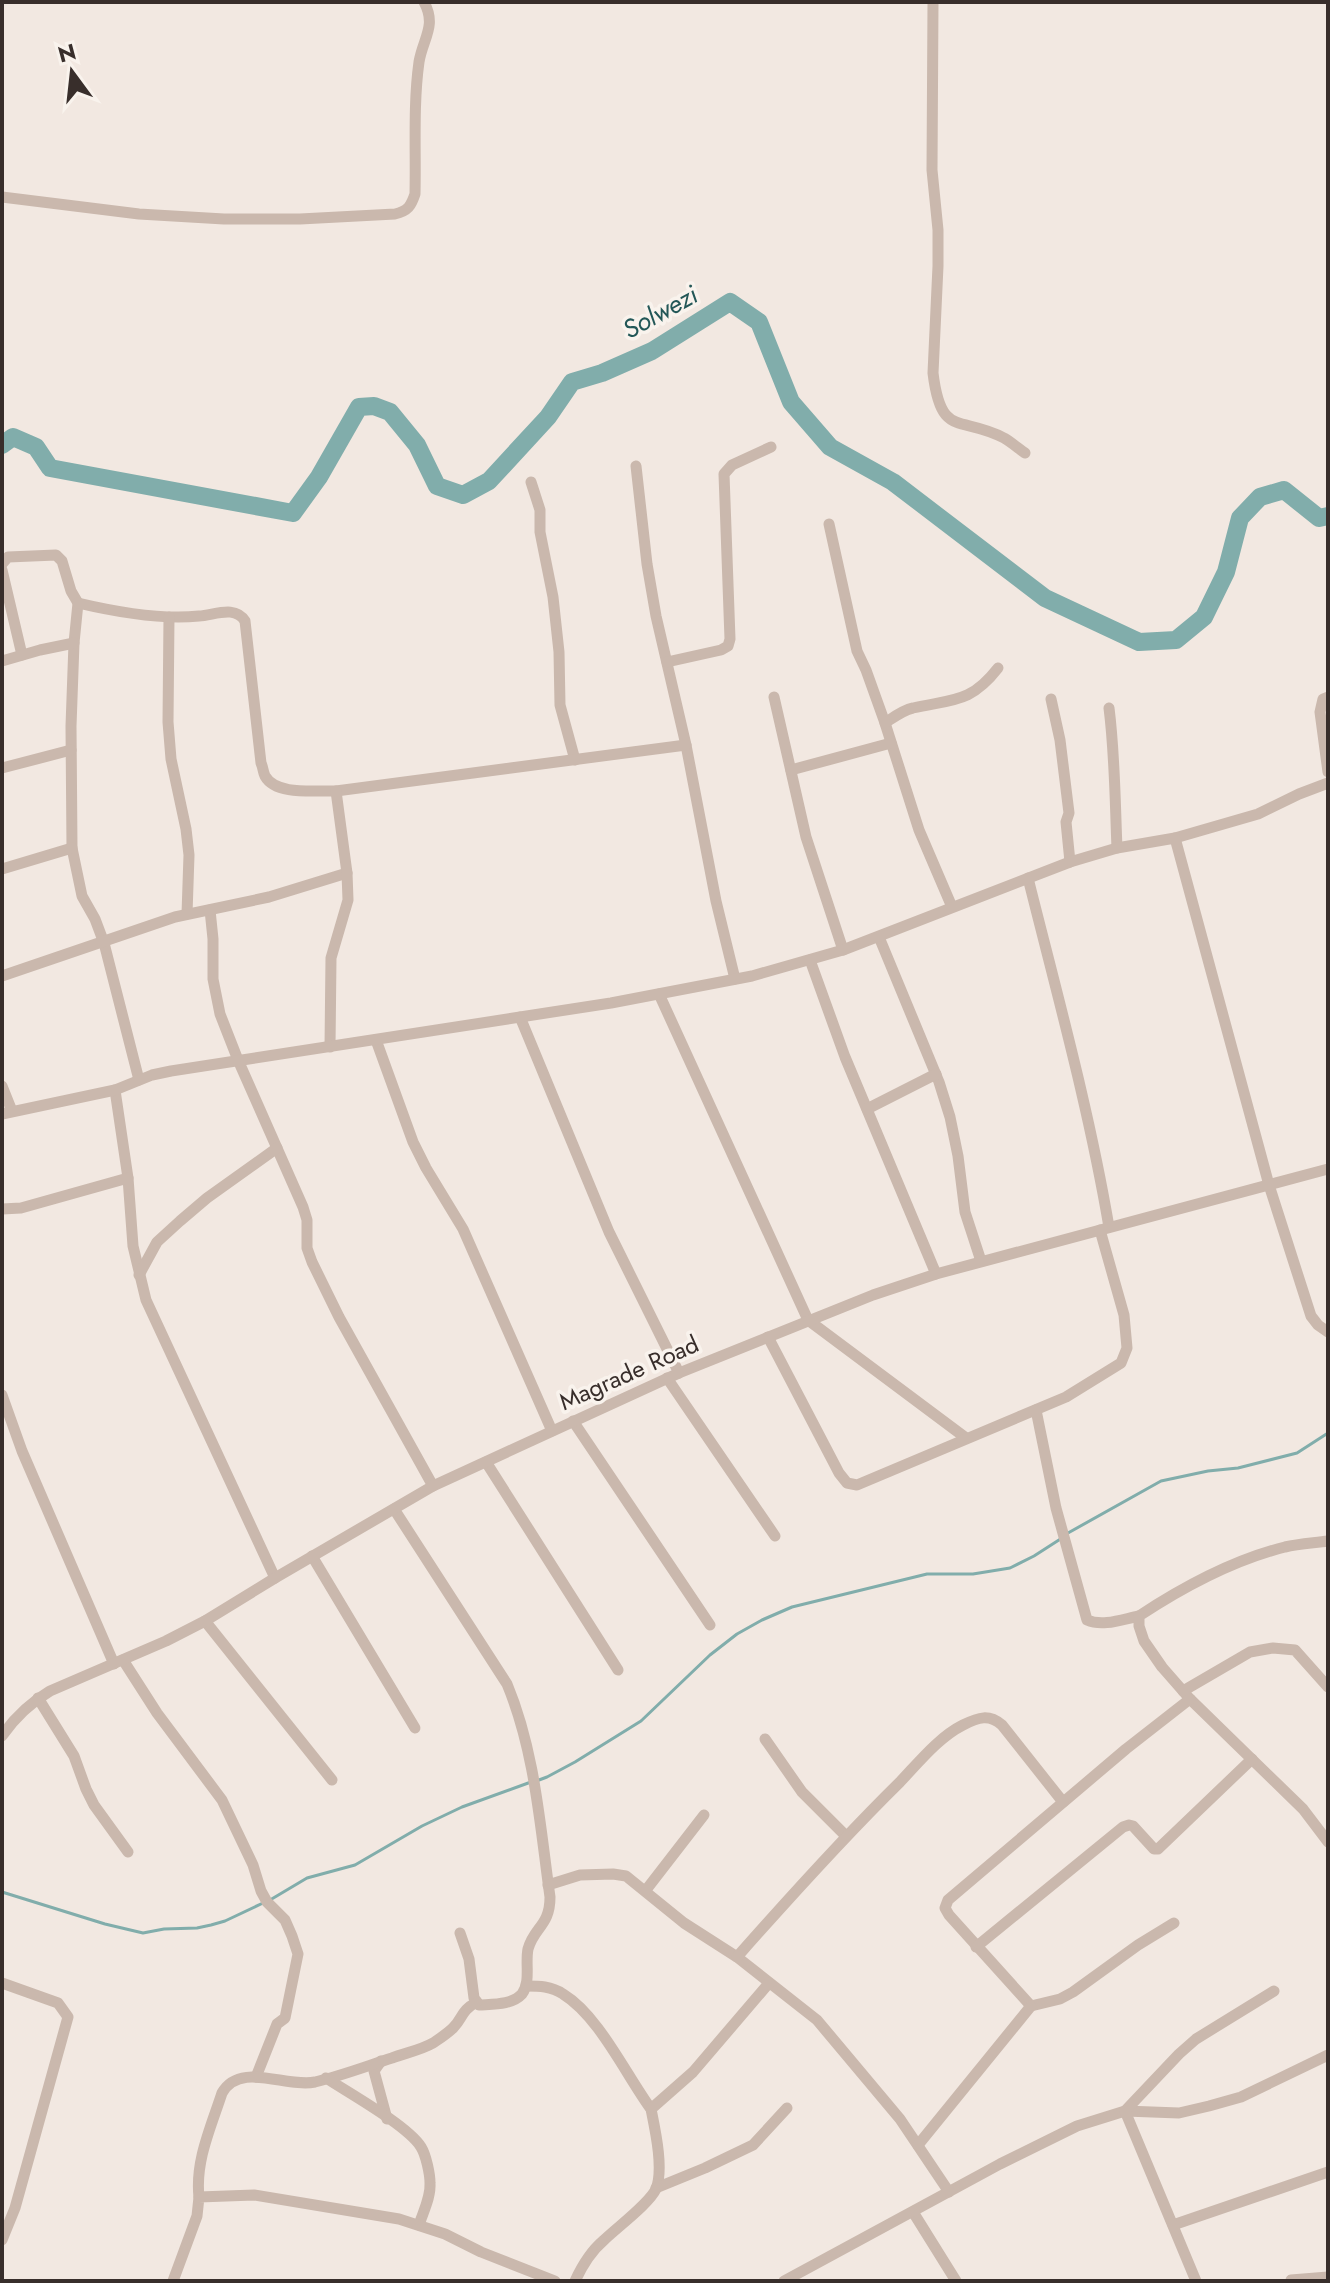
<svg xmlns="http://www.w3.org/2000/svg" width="1330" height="2283" font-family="Jost,sans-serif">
  <rect width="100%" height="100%" fill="#f2e8e1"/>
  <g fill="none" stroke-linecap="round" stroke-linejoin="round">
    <!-- stream -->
    <g stroke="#81adab" stroke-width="3">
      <polyline points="1068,1533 1161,1481 1208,1471 1238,1468 1297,1453 1328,1433"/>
      <polyline points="539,1780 547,1777 575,1762 641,1721 710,1655 737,1634 762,1620 792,1607 927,1574 973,1574 1010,1568 1034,1556 1062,1538"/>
      <polyline points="2,1892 105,1924 143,1933 164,1929 197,1928 211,1925 225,1921 263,1903"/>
      <polyline points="270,1900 307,1878 355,1865 422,1826 462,1807 531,1782"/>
    </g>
    <!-- river -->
    <polyline stroke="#81adab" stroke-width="18" points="2,445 13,437 36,447 50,468 293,513 319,477 359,407 374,406 390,412 417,445 437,486 463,495 489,481 548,417 572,382 602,373 652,351 730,302 759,322 791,402 830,447 893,482 1045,598 1139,642 1176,640 1204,617 1226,572 1240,518 1260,497 1284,490 1319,518 1328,516"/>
    <!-- street -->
    <g stroke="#cab8ad" stroke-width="11">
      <path d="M933,2L932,170L938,230V266L933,373C941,439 960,415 1004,438C1011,442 1018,448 1025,453"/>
      <path d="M2,197L139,214L224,219H300L395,214C408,211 411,206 415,194C416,150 413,105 419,62C423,38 437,26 424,2"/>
      <polyline points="636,466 647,564 656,616 686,745 716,901 735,979"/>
      <polyline points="531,482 540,510 540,532 553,597 559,652 560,705 575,760"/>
      <polyline points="829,524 857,651 866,670 885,723 919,830 952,907"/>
      <polyline points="2,564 8,557 56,555 62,561 71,591 78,603 74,643 71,726 72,848 82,896 95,919 104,943 139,1080"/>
      <polyline points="2,570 22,655"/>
      <path d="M78,603C116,612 160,620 199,616C215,615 235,605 245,621L261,763C263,767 263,772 265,776C276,796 316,790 336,791L686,745"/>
      <polyline points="169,617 168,722 171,759 186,829 189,855 187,914"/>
      <polyline points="2,661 40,650 74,643"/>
      <polyline points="667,662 721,650 728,646 730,639 724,474 732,465 771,447"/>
      <polyline points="774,697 806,837 843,950"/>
      <polyline points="1328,697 1323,699 1320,712 1328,772"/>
      <polyline points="1051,699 1060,740 1069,813 1066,822 1070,862"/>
      <path d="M1109,708C1115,755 1115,802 1117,848"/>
      <path d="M885,723C894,717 903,710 913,708C953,699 971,703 998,668"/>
      <polyline points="2,768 71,750"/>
      <polyline points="791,770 891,743"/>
      <polyline points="1175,838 1258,814 1299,794 1328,783"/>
      <polyline points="2,869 72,848"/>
      <path d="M1028,878C1057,994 1089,1109 1109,1227"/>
      <polyline points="210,910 213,939 213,979 220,1014 238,1060 303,1207 307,1220 307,1248 312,1262 339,1317 433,1486"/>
      <polyline points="879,937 939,1082 950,1117 958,1156 965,1212 981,1261"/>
      <polyline points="810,960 845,1057 936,1274"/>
      <polyline points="2,976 175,917 269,897 347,873"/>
      <polyline points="659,994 808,1320 966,1438"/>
      <polyline points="520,1017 609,1232 679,1373"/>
      <polyline points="376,1040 413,1142 426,1168 463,1229 552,1431"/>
      <polyline points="330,1047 331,958 348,900 347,873 336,791"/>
      <polyline points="2,1086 12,1111"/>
      <polyline points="115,1090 128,1178 133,1246 146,1300 275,1578"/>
      <polyline points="867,1109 936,1074"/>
      <polyline points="2,1114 115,1090 152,1075 171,1071 611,1003 752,976 843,950 1070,862 1117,848 1175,838 1269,1185 1311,1316 1318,1325 1328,1332"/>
      <polyline points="2,1209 21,1208 128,1178"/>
      <polyline points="139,1275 157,1242 180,1221 207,1198 277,1148"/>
      <polyline points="768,1337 839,1473 847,1483 857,1485 1066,1397 1121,1363 1127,1348 1124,1315 1100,1230"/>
      <polyline points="667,1378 775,1536"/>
      <polyline points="2,1395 22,1451 114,1664"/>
      <path d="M1036,1410L1056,1508L1087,1620C1103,1627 1123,1619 1139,1616"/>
      <polyline points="573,1421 710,1625"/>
      <polyline points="486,1462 618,1670"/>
      <path d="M394,1509L507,1684C535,1751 540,1826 550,1897C550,1926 534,1927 528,1949C525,1963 531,1982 522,1994C512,2005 493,2004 479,2005L474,1998L469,1959L460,1933"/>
      <path d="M1328,1541C1314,1543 1299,1544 1285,1547C1233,1560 1183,1587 1139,1616V1626L1144,1641L1162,1667L1190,1699L1303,1809L1328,1842"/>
      <polyline points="312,1556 415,1728"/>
      <polyline points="205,1621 332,1780"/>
      <polyline points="123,1660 157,1713 222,1800 253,1865 261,1891 267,1902 285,1920 292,1936 298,1954 285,2018 277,2024 256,2077"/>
      <polyline points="1183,1691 1250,1652 1273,1648 1295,1650 1328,1687"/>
      <polyline points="38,1698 74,1756 86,1789 94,1805 128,1852"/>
      <path d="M2,1736C15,1717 30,1703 50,1691L166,1641L205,1621L275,1578L433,1486L679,1373L873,1295L936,1274L1328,1169"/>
      <polyline points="765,1739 802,1792 846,1836"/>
      <polyline points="548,1885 580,1875 613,1874 626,1876 684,1923 737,1957 817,2020 900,2119 949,2192"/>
      <polyline points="646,1890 704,1815"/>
      <polyline points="1174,1923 1138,1945 1073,1992 1060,1999 1031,2006 949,1915 945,1908 948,1900 1126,1749 1190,1699"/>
      <polyline points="976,1947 1123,1827 1129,1825 1133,1826 1154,1849 1158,1849 1252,1759"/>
      <path d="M737,1957C790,1897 843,1838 900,1782C919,1762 939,1737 963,1725C979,1717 989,1714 1002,1725L1063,1802"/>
      <polyline points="2,1983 58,2003 68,2017 15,2208 2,2240"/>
      <path d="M526,1986C539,1986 551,1986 563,1994C599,2016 626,2075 651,2109C655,2129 664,2169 656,2189C649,2204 616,2228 603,2241C590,2252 582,2266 575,2281"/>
      <polyline points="381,2061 374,2071 387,2119"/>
      <path d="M326,2078C349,2093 408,2126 421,2147C426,2155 430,2174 430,2183C431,2197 423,2212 419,2225"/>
      <polyline points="651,2109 693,2072 769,1983"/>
      <polyline points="918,2145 1031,2006"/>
      <polyline points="656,2188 705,2168 753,2145 787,2108"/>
      <path d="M199,2197C195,2161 211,2127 222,2093C240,2061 286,2088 315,2082C341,2076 367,2066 392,2058C405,2053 421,2050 433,2043C439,2039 447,2034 453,2028C464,2017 460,2011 477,2002"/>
      <polyline points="913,2212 956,2281"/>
      <polyline points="1173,2225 1328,2172"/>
      <polyline points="1291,2280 1328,2277"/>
      <polyline points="173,2281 197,2216 199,2197 254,2195 399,2219 445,2234 481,2252 555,2281"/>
      <polyline points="784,2281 1000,2164 1077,2126 1125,2111 1179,2113 1209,2106 1241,2097 1328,2055"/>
      <polyline points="1196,2281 1125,2111 1179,2054 1196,2039 1274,1991"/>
    </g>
  </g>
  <g text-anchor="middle" stroke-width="7" stroke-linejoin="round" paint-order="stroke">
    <!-- street labels -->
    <g font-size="24" fill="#382e2b" stroke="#f9f3ed">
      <text transform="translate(629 1373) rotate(-24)" y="8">Magrade Road</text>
    </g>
    <!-- water labels -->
    <g font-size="26" font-style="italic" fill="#235757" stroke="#f9f3ed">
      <text transform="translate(660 312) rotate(-29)" y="9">Solwezi</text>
    </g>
  </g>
  <!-- border -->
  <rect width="1330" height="2283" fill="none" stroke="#382e2b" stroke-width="8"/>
  <!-- north arrow -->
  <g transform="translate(72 72) rotate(345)" stroke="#f9f3ed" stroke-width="6" paint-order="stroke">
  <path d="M0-6L14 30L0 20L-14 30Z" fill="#382e2b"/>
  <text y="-12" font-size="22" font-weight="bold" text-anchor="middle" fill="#382e2b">N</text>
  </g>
</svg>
